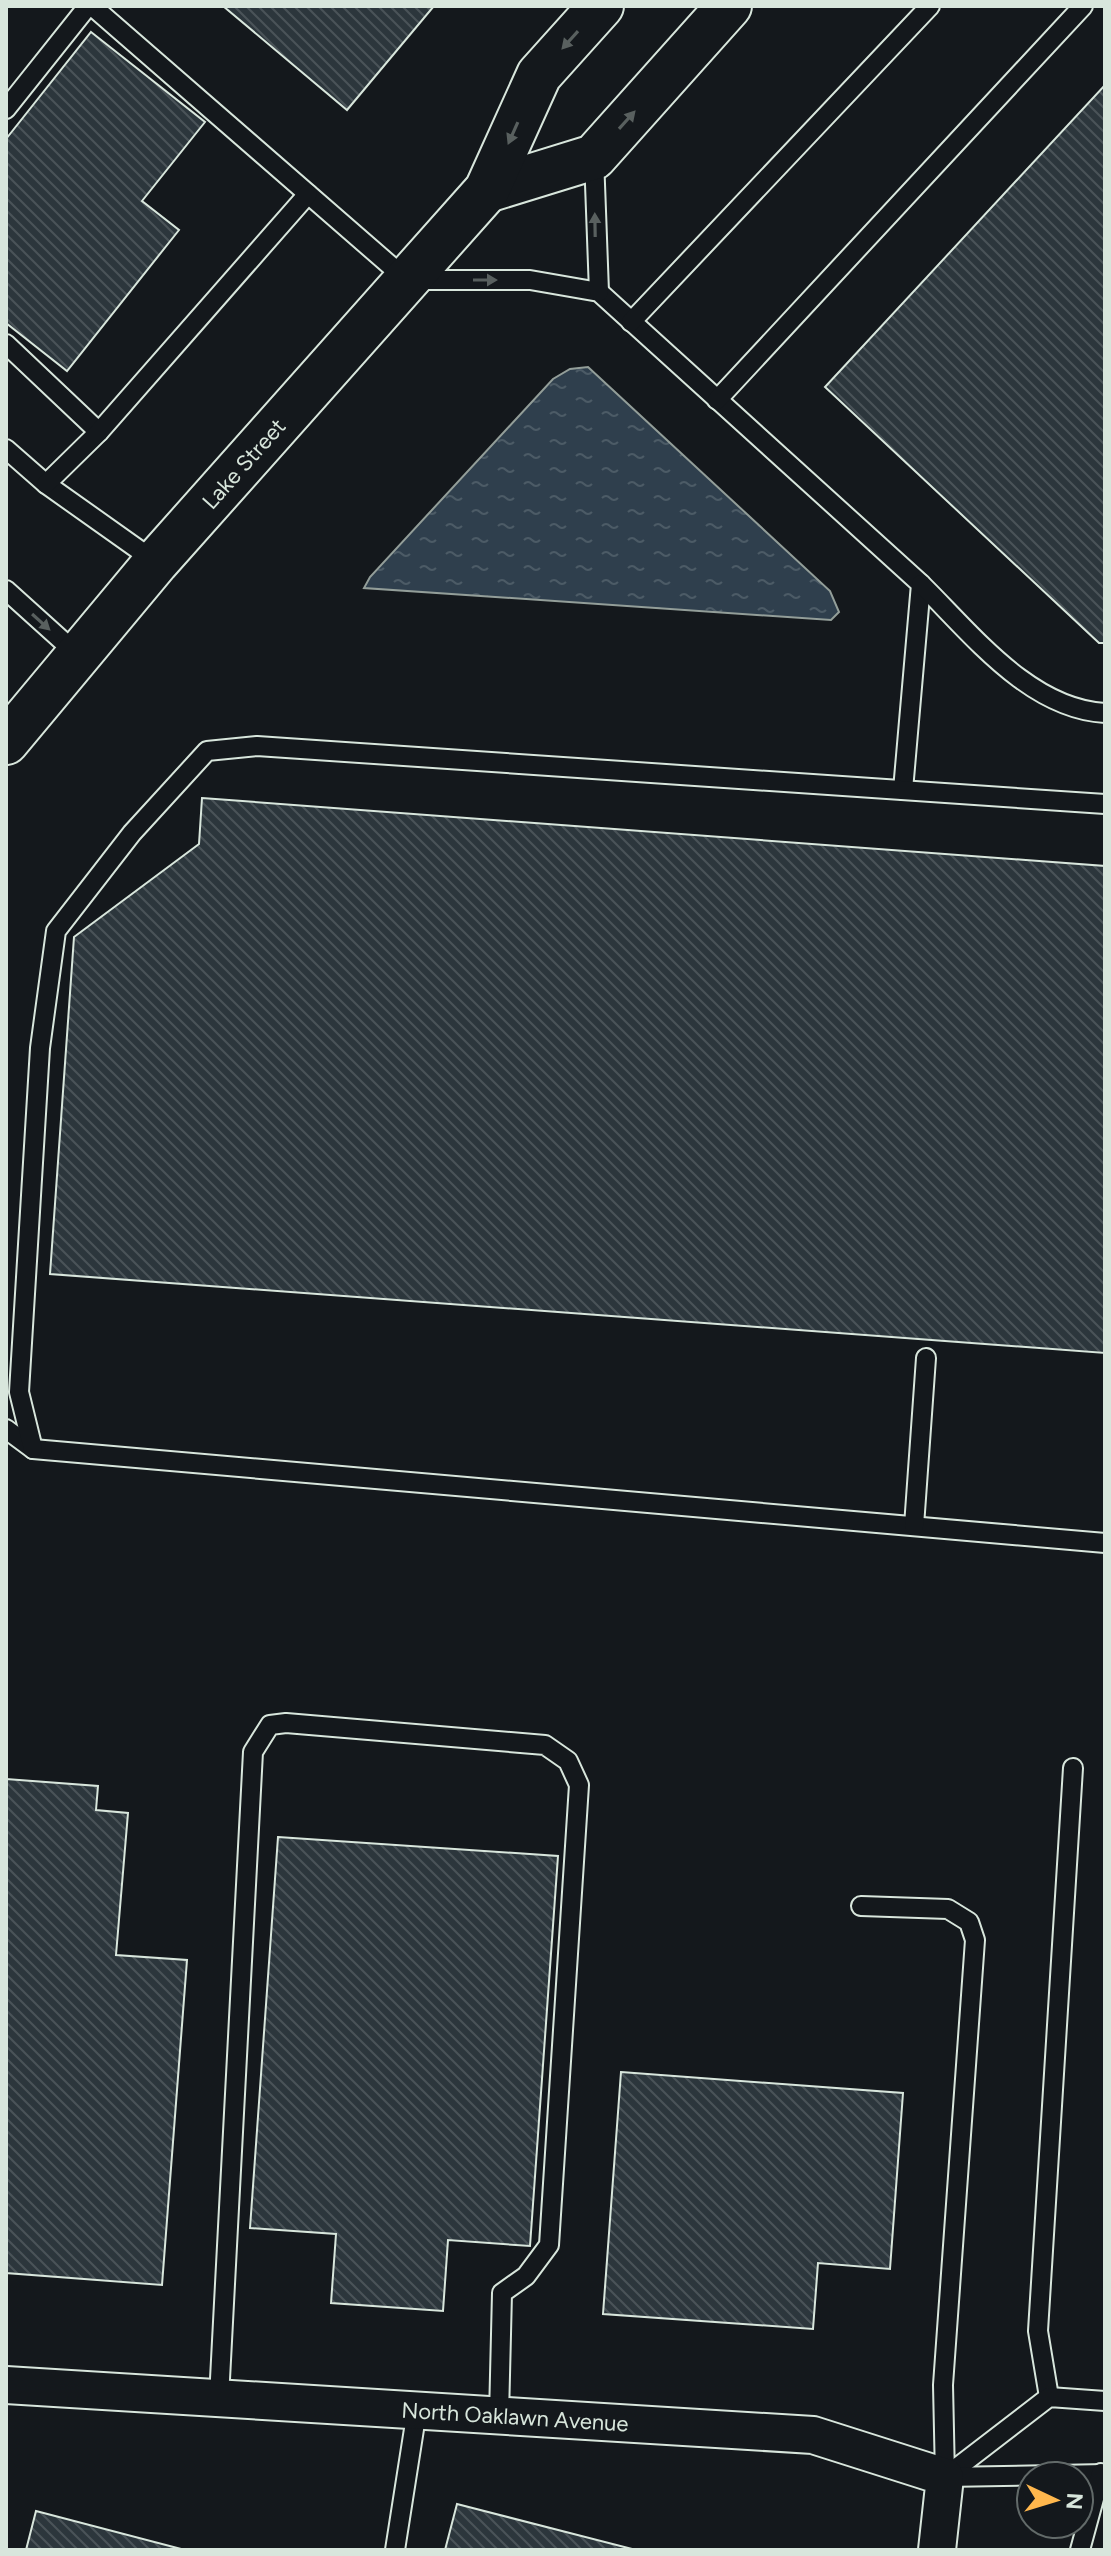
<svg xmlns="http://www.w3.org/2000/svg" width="1111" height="2556" font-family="Figtree,sans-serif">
  <defs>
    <pattern id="water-ripples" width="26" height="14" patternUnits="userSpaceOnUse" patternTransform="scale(2)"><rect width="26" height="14" fill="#2f3f4d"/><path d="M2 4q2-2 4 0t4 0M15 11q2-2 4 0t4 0" fill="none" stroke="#4c5b66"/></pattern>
    <pattern id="building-back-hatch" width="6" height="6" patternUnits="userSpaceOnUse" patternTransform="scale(2)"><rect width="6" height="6" fill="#2c363c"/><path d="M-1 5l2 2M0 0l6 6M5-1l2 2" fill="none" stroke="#4a5358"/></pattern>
  </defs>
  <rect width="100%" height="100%" fill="#14181c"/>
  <!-- water -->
  <polygon fill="url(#water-ripples)" stroke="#939e99" stroke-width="2" points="588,367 830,591 839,612 831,620 364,588 370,577 553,379 570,369"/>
  <!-- building -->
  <g fill="url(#building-back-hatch)" stroke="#d8e6dc" stroke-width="2">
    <polygon points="223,6 434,6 347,110"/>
    <polygon points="91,32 205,122 142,201 179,230 67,371 6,323 6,139"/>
    <polygon points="1105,85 1105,643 1099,643 825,387"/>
    <polygon points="202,798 1105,866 1105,1353 50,1274 74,937 199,844"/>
    <polygon points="6,1779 98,1786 96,1810 128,1813 116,1955 187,1960 162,2285 6,2273"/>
    <polygon points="278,1837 558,1856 530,2246 448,2240 443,2311 331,2303 336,2234 250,2228"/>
    <polygon points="621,2072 903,2093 890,2269 818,2263 813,2329 603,2314"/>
    <polygon points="457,2504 636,2550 445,2550"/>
    <polygon points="36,2511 185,2550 26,2550"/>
  </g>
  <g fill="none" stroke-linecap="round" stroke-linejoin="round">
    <defs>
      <g id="lane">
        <polyline points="92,6 407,280 530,280 599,292 921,584 903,790"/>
        <polyline points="6,109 88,6"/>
        <polyline points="594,157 599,292"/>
        <polyline points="631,322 930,6"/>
        <polyline points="6,344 99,432"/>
        <polyline points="717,400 1083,6"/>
        <polyline points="6,449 46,484 156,562"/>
        <polyline points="46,484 99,432 308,194"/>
        <path d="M921,584C971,633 1029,709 1105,713"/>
        <polyline points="6,590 77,654"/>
        <polyline points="6,1429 33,1449 1105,1543"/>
        <polyline points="33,1449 19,1392 40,1048 56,931 132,833 207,751 257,746 1105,804"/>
        <polyline points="914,1526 926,1358"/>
        <polyline points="861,1906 948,1909 969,1922 975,1940 943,2385 945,2477"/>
        <polyline points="1049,2397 1038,2331 1073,1768"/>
        <polyline points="219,2398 253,1752 270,1725 286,1723 545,1745 568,1761 579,1785 549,2245 526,2276 502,2293 499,2416"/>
        <polyline points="945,2477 1049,2397 1105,2401"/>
        <polyline points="945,2477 1105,2474"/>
        <polyline points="395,2550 417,2410"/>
        <polyline points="1080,2550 1101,2473"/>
      </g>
      <g id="street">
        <path id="s1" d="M6,2385L813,2435L945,2477L937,2550"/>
      </g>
      <g id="primary">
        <polyline points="487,190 594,157 729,6"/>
        <path id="s2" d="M6,742L156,562L487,190L539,75L601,6"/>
      </g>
    </defs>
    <!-- lane casing -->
    <use href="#lane" stroke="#d8e6dc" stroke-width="22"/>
    <!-- street casing -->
    <use href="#street" stroke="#d8e6dc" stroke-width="40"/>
    <!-- primary casing -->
    <use href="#primary" stroke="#d8e6dc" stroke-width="48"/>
    <!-- lane -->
    <use href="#lane" stroke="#14181c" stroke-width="18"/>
    <!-- street -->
    <use href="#street" stroke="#14181c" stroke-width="36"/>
    <!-- primary -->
    <use href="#primary" stroke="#14181c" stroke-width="44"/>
  </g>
  <!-- one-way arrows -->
  <defs><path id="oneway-solid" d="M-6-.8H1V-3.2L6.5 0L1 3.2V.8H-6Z" transform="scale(2)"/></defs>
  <g fill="#59605f">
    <use href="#oneway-solid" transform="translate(570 40) rotate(132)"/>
    <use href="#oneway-solid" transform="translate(627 120) rotate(-48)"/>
    <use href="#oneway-solid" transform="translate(513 133) rotate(114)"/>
    <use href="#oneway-solid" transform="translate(595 225) rotate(-91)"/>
    <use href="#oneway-solid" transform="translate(485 280)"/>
    <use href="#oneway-solid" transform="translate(41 622) rotate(42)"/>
  </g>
  <g text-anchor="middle" stroke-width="6" stroke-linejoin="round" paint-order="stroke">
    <!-- street labels -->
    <g font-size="22" fill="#d8e6dc" stroke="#14181c">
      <text dy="8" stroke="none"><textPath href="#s2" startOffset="366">Lake Street</textPath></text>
      <text dy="8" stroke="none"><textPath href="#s1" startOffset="510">North Oaklawn Avenue</textPath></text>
    </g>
  </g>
  <!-- border -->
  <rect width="1111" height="2556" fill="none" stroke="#d8e6dc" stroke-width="16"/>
  <!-- north arrow -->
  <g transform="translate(1055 2500) rotate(94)"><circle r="38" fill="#14181c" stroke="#626a69" stroke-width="2"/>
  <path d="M0-6L14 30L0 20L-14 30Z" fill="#ffb74d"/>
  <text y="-12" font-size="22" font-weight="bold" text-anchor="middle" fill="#d8e6dc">N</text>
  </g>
</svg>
